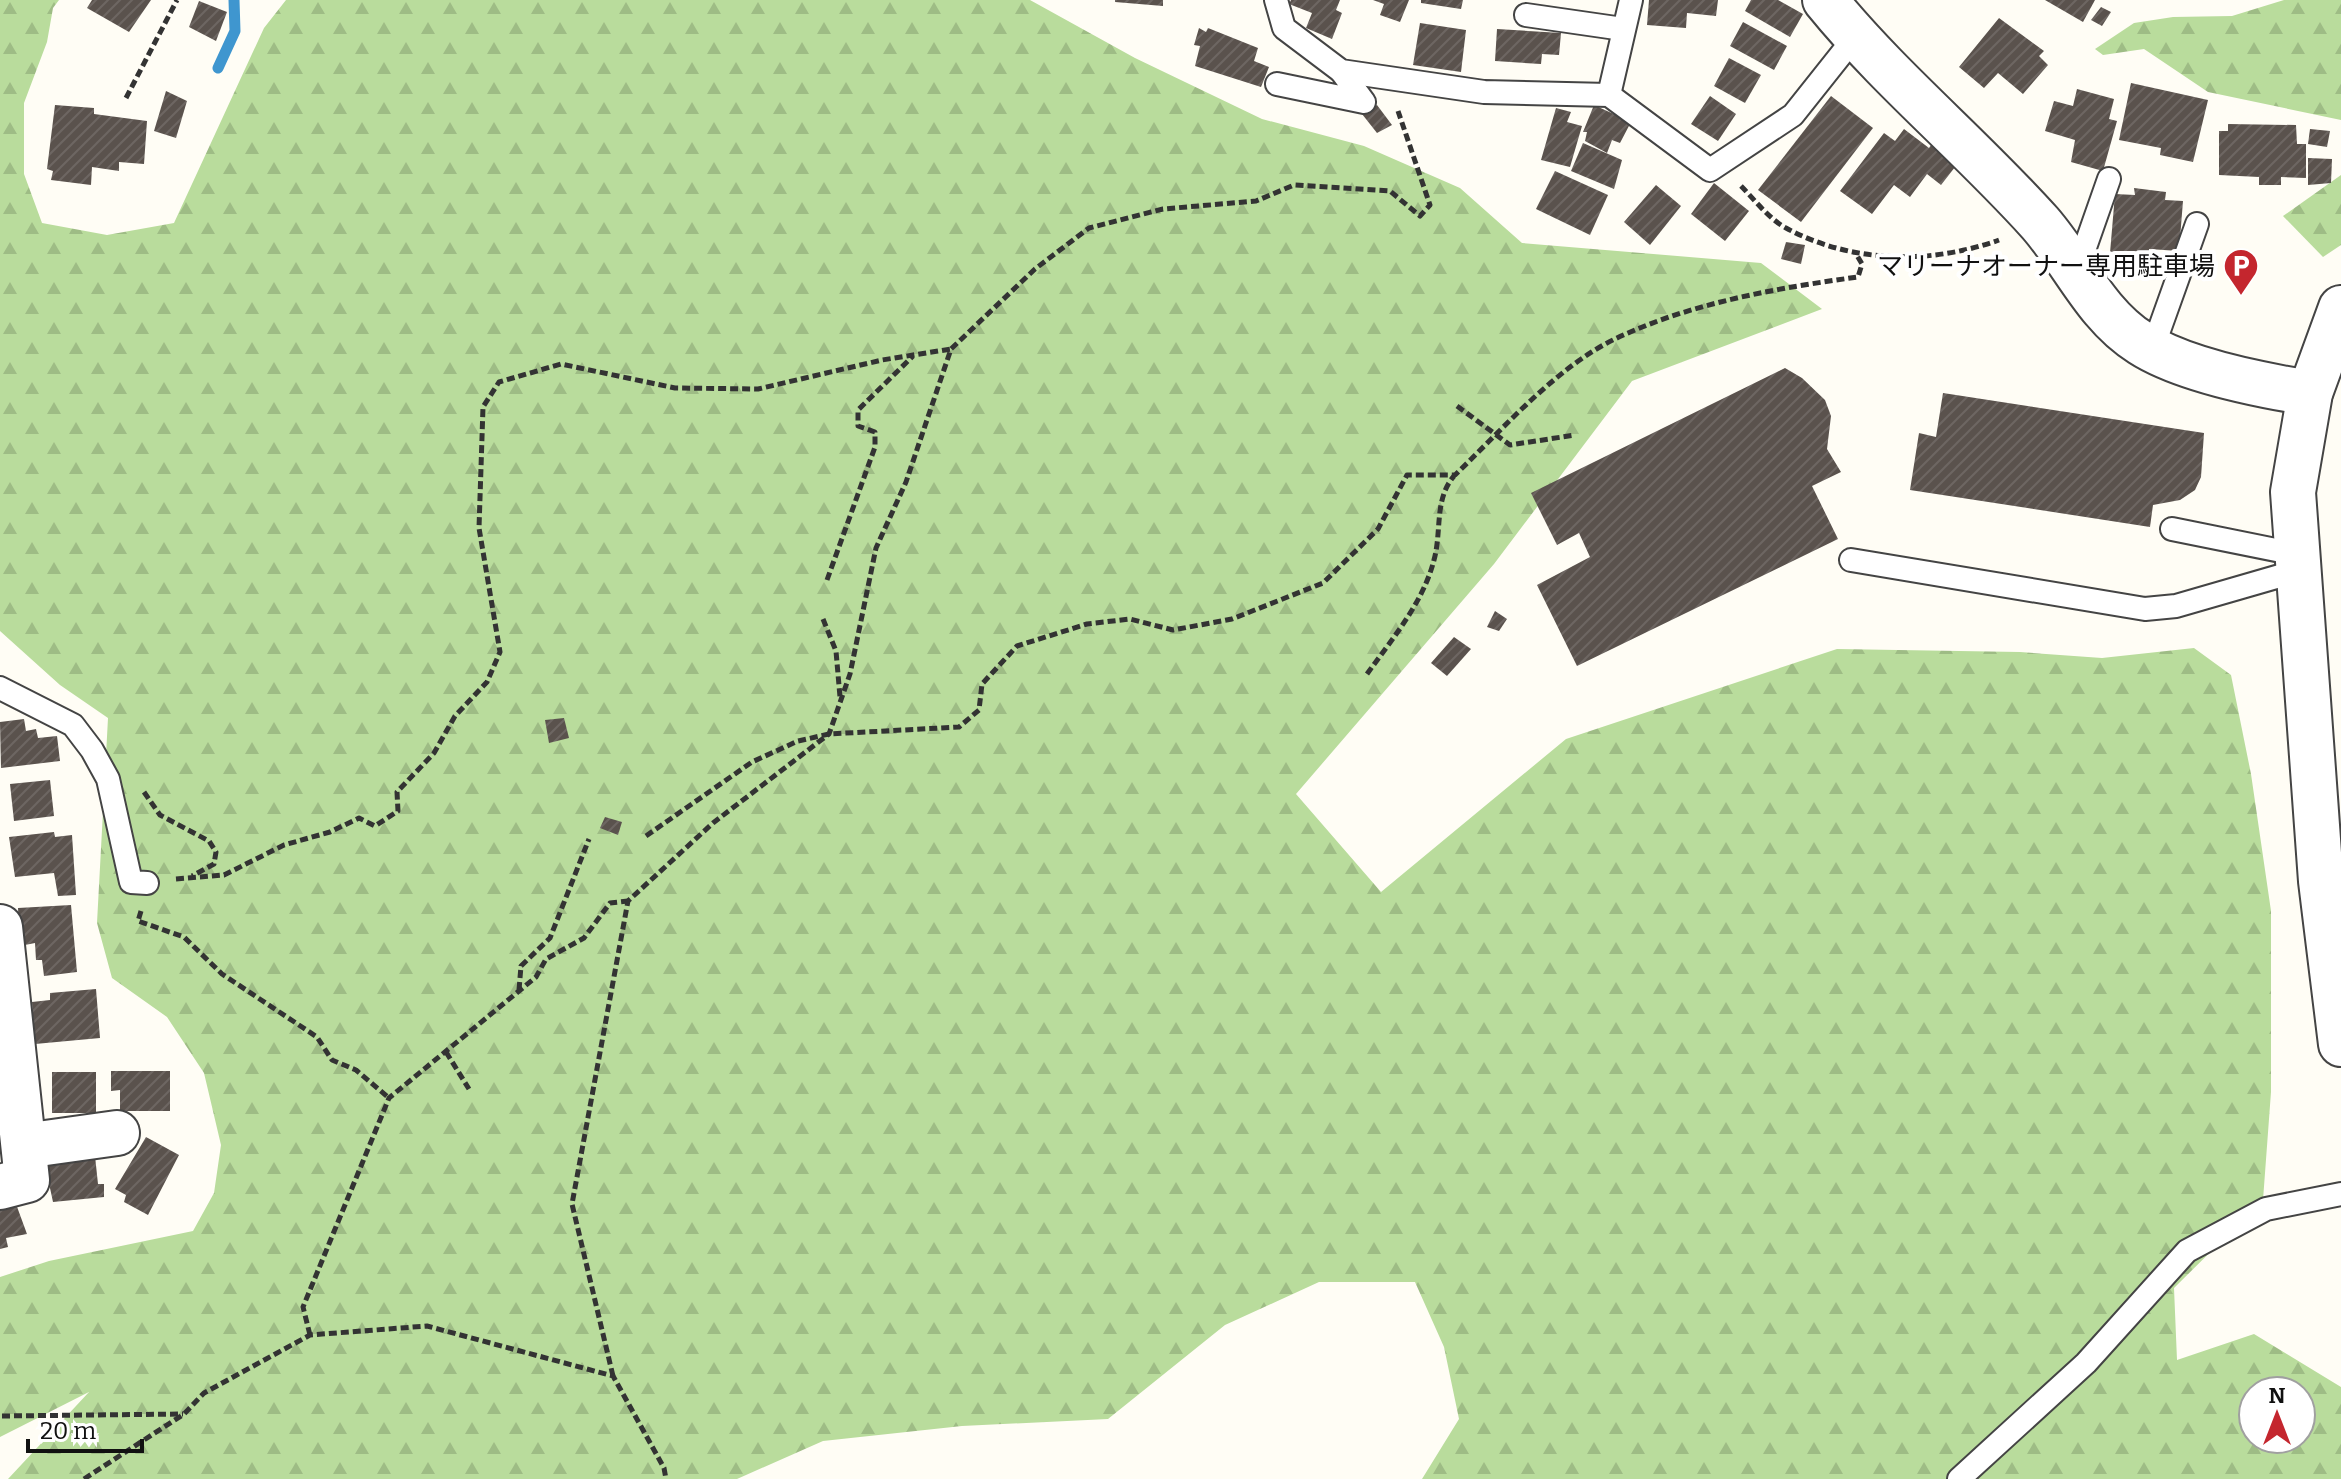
<svg xmlns="http://www.w3.org/2000/svg" width="2341" height="1479" font-family="Bitter,'Noto Sans JP',serif">
  <defs>
    <pattern id="forest-firs" width="22" height="20" patternUnits="userSpaceOnUse" patternTransform="scale(2)"><rect width="22" height="20" fill="#b9dc9c"/><path d="M5 1l3.5 6h-7zM16 11l3.5 6h-7z" fill="#9ebc85"/></pattern>
    <pattern id="building-hatch" width="6" height="6" patternUnits="userSpaceOnUse" patternTransform="scale(2)"><rect width="6" height="6" fill="#5a524d"/><path d="M-1 1l2-2M0 6l6-6M5 7l2-2" fill="none" stroke="#6d6662"/></pattern>
  </defs>
  <rect width="100%" height="100%" fill="#fffdf5"/>
  <!-- forest -->
  <g fill="url(#forest-firs)" fill-rule="evenodd">
    <path d="M0,0H59L53,8L47,42L24,103V174L42,223L107,235L174,223L264,28L286,0H1030L1135,58L1262,119L1364,146L1460,188L1522,243L1761,263L1822,309L1632,381L1494,564L1296,794L1381,892L1566,739L1837,649L2020,652L2102,658L2194,648L2231,675L2251,774L2271,911V1092L2263,1200L2174,1288L2177,1360L2254,1334L2341,1387V1479H1422L1459,1419L1444,1347L1415,1282H1319L1225,1325L1108,1419L962,1426L823,1441L737,1479H8L89,1392L0,1437V1277L49,1261L193,1231L214,1193L221,1145L204,1073L167,1017L112,978L97,923L108,718L60,685L0,631ZM2253,1391H2301V1439H2253Z"/>
    <polygon points="2284,0 2341,0 2341,120 2208,92 2144,49 2103,55 2095,49 2134,23 2173,17 2232,16"/>
    <polygon points="2341,175 2341,245 2323,257 2283,216"/>
  </g>
  <g fill="none" stroke-linecap="round" stroke-linejoin="round">
    <!-- stream -->
    <polyline stroke="#3f96cf" stroke-width="11" points="218,68 235,31 234,0"/>
  </g>
  <!-- building -->
  <g fill="url(#building-hatch)">
    <polygon points="92,0 151,0 129,32 87,8"/>
    <polygon points="1115,0 1163,0 1163,6 1115,2"/>
    <polygon points="1291,0 1340,0 1336,10 1342,13 1332,39 1306,28 1312,13 1289,4"/>
    <polygon points="1373,0 1409,0 1400,22 1380,15 1384,4"/>
    <polygon points="1421,0 1463,0 1461,9 1421,3"/>
    <polygon points="1649,0 1718,0 1716,16 1687,13 1686,28 1647,25"/>
    <polygon points="1751,0 1778,0 1803,14 1790,37 1745,11"/>
    <polygon points="2045,0 2095,0 2083,22"/>
    <polygon points="199,1 227,12 216,41 189,27"/>
    <polygon points="2101,7 2111,12 2102,26 2091,20"/>
    <polygon points="1999,18 2044,51 2039,56 2048,65 2023,94 1998,73 1984,88 1959,67"/>
    <polygon points="1743,22 1787,46 1774,70 1730,46"/>
    <polygon points="1420,23 1466,30 1461,72 1413,65"/>
    <polygon points="1199,28 1206,32 1208,28 1258,48 1254,61 1269,67 1261,87 1195,66 1200,46 1194,45"/>
    <polygon points="1497,29 1561,33 1559,55 1542,54 1541,64 1495,61"/>
    <polygon points="1729,58 1761,75 1745,103 1714,86"/>
    <polygon points="2131,83 2208,100 2193,162 2160,155 2161,148 2119,140"/>
    <polygon points="2077,89 2114,99 2109,119 2117,121 2103,171 2071,162 2075,140 2045,131 2054,101 2073,106"/>
    <polygon points="166,91 187,101 176,138 154,131"/>
    <polygon points="1710,96 1736,114 1718,141 1691,124"/>
    <polygon points="1831,96 1873,128 1801,222 1758,190"/>
    <polygon points="55,105 94,108 94,114 147,121 144,164 119,162 119,171 92,167 91,185 51,180 53,171 47,169"/>
    <polygon points="1377,105 1392,125 1377,133 1362,114"/>
    <polygon points="1594,105 1631,122 1620,143 1612,140 1607,153 1585,141 1587,132 1583,132"/>
    <polygon points="1556,108 1571,112 1567,122 1582,126 1570,167 1541,160"/>
    <polygon points="2228,124 2296,125 2297,144 2306,144 2306,178 2281,177 2281,185 2259,185 2259,177 2219,175 2219,131 2228,131"/>
    <polygon points="1904,129 1929,148 1933,142 1959,162 1941,185 1927,174 1910,197 1894,185 1872,214 1840,191 1884,133 1895,141"/>
    <polygon points="2310,129 2330,131 2327,147 2308,144"/>
    <polygon points="1583,143 1622,160 1614,189 1571,171"/>
    <polygon points="2308,158 2332,159 2331,183 2308,185"/>
    <polygon points="1555,171 1608,195 1590,235 1536,209"/>
    <polygon points="1714,183 1749,211 1725,241 1691,214"/>
    <polygon points="1656,185 1681,206 1650,245 1624,222"/>
    <polygon points="2134,188 2166,192 2165,200 2183,201 2179,251 2149,249 2149,257 2110,253 2115,194 2135,195"/>
    <polygon points="1786,242 1805,245 1801,264 1781,259"/>
    <polygon points="1785,368 1802,378 1825,400 1831,416 1827,449 1841,472 1812,486 1838,539 1577,666 1537,585 1590,557 1579,533 1557,545 1531,493"/>
    <polygon points="1943,393 2204,433 2201,477 2195,490 2180,500 2153,505 2150,527 1910,490 1919,433 1936,437"/>
    <polygon points="1495,611 1507,619 1499,631 1487,627"/>
    <polygon points="1454,637 1471,649 1447,676 1431,663"/>
    <polygon points="564,718 569,738 549,743 545,720"/>
    <polygon points="24,719 26,731 36,729 38,738 57,736 60,761 1,768 0,722"/>
    <polygon points="50,780 54,816 14,821 10,784"/>
    <polygon points="605,817 622,822 618,835 600,828"/>
    <polygon points="54,832 55,837 72,835 76,895 58,896 54,873 15,877 9,837"/>
    <polygon points="71,905 77,972 44,976 42,960 36,960 35,943 20,946 18,908"/>
    <polygon points="96,989 100,1038 35,1044 32,1002 50,1000 50,993"/>
    <polygon points="111,1071 170,1071 170,1111 120,1111 120,1090 111,1091"/>
    <rect x="52" y="1072" width="44" height="41"/>
    <polygon points="146,1137 179,1155 148,1215 124,1202 126,1195 115,1189"/>
    <polygon points="95,1156 98,1184 104,1184 104,1197 53,1202 44,1160"/>
    <polygon points="16,1204 27,1234 6,1238 8,1247 0,1249 0,1207"/>
  </g>
  <g fill="none" stroke-linecap="round" stroke-linejoin="round">
    <defs>
      <g id="service">
        <polyline points="1276,0 1284,28 1341,71 1484,92 1609,95 1710,170 1793,115 1855,37"/>
        <polyline points="1526,15 1623,29"/>
        <polyline points="1277,84 1364,102 1341,71"/>
        <polyline points="1609,95 1631,0"/>
        <polyline points="2076,273 2109,179"/>
        <polyline points="2152,350 2197,224"/>
        <polyline points="2172,529 2296,554"/>
        <polyline points="1851,560 2145,609 2176,606 2297,571"/>
        <polyline points="0,688 73,725 92,750 108,779 131,882 147,883"/>
        <polyline points="1959,1479 2086,1363 2187,1251 2266,1209 2341,1194"/>
      </g>
      <g id="minor">
        <path d="M1825,0C1890,80 1971,146 2040,223C2074,262 2096,315 2141,343C2183,370 2260,385 2310,393"/>
        <polyline points="0,927 27,1180 0,1187"/>
        <polyline points="24,1146 117,1133"/>
      </g>
      <polyline id="tertiary" points="2341,308 2310,393 2293,492 2321,881 2341,1044"/>
    </defs>
    <!-- service casing -->
    <use href="#service" stroke="#444" stroke-width="26"/>
    <!-- minor casing -->
    <use href="#minor" stroke="#444" stroke-width="48"/>
    <!-- tertiary casing -->
    <use href="#tertiary" stroke="#444" stroke-width="48"/>
    <!-- path -->
    <g stroke="#333" stroke-width="5" stroke-dasharray="8 4" stroke-linecap="butt">
      <polyline points="126,98 177,0"/>
      <path d="M1741,186C1754,199 1769,219 1786,228C1851,263 1929,265 1999,240"/>
      <polyline points="1457,406 1510,445 1575,435"/>
      <polyline points="827,580 875,447 875,432 858,426 858,410 913,356"/>
      <polyline points="823,619 836,651 840,697"/>
      <path d="M1367,674C1392,639 1423,603 1434,560C1442,531 1434,499 1454,476"/>
      <polyline points="144,792 160,815 209,841 216,852 214,864 192,876"/>
      <path d="M646,836L752,762L798,741L829,734L959,727L979,710L982,684L1017,646L1087,624L1130,619L1173,630L1232,619L1323,583L1378,529L1407,475H1455C1502,430 1557,366 1617,338C1691,303 1777,288 1858,277L1862,264L1855,252"/>
      <polyline points="176,879 224,875 284,845 330,832 359,818 375,826 398,811 397,792 434,753 455,716 487,682 500,652 479,528 483,407 499,382 561,364 675,388 758,389 882,360 951,349"/>
      <polyline points="141,911 138,921 184,937 222,974 317,1037 332,1060 356,1070 389,1098"/>
      <polyline points="519,990 521,966 550,938 589,839"/>
      <polyline points="446,1052 469,1089"/>
      <polyline points="310,1335 303,1307 389,1098 536,977 546,959 584,938 610,903 628,901"/>
      <polyline points="613,1376 572,1204 628,901 713,823 829,734 850,674 876,548 906,482 951,349 1035,269 1089,228 1163,209 1256,201 1294,185 1390,191 1420,216 1430,205 1398,111"/>
      <polyline points="2,1416 183,1414"/>
      <polyline points="84,1479 184,1414 204,1393 310,1335 427,1326 613,1376 664,1468 666,1479"/>
    </g>
    <!-- service -->
    <use href="#service" stroke="#fff" stroke-width="22"/>
    <!-- minor -->
    <use href="#minor" stroke="#fff" stroke-width="44"/>
    <!-- tertiary -->
    <use href="#tertiary" stroke="#fff" stroke-width="44"/>
  </g>
  <!-- icons -->
  <defs>
    <symbol id="parking-pin" viewBox="-11 -11 22 30"><path d="M0 17L-7.5 6A9.5 9.5 0 1 1 7.5 6Z" fill="#c4262e" stroke="#fff"/><path d="M-3.5-5.5H1a3.5 3.5 0 0 1 0 7H-1V5.5H-3.5ZM-1-3.4V-.6H.8a1.4 1.4 0 0 0 0-2.8Z" fill="#fff"/></symbol>
  </defs>
  <g fill-rule="evenodd">
    <use href="#parking-pin" x="2221" y="246" width="40" height="54"/>
  </g>
  <g text-anchor="middle" stroke-width="8" stroke-linejoin="round" paint-order="stroke">
    <!-- poi labels -->
    <g font-size="26" fill="#111" stroke="#fff" text-anchor="end">
      <text x="2215" y="275">マリーナオーナー専用駐車場</text>
    </g>
  </g>
  <!-- north arrow -->
  <g transform="translate(2277 1415)"><circle r="38" fill="#ffffff" stroke="#a0a0a0" stroke-width="2"/>
  <path d="M0-6L14 30L0 20L-14 30Z" fill="#c4262e"/>
  <text y="-12" font-size="22" font-weight="bold" text-anchor="middle" fill="#111111">N</text>
  </g>
  <!-- scale -->
  <path d="M28 1439v12h114v-12" fill="none" stroke="#111111" stroke-width="4"/>
  <text x="40" y="1439" font-size="24" fill="#111111" stroke="#ffffff" stroke-width="6" paint-order="stroke">20 m</text>
</svg>
